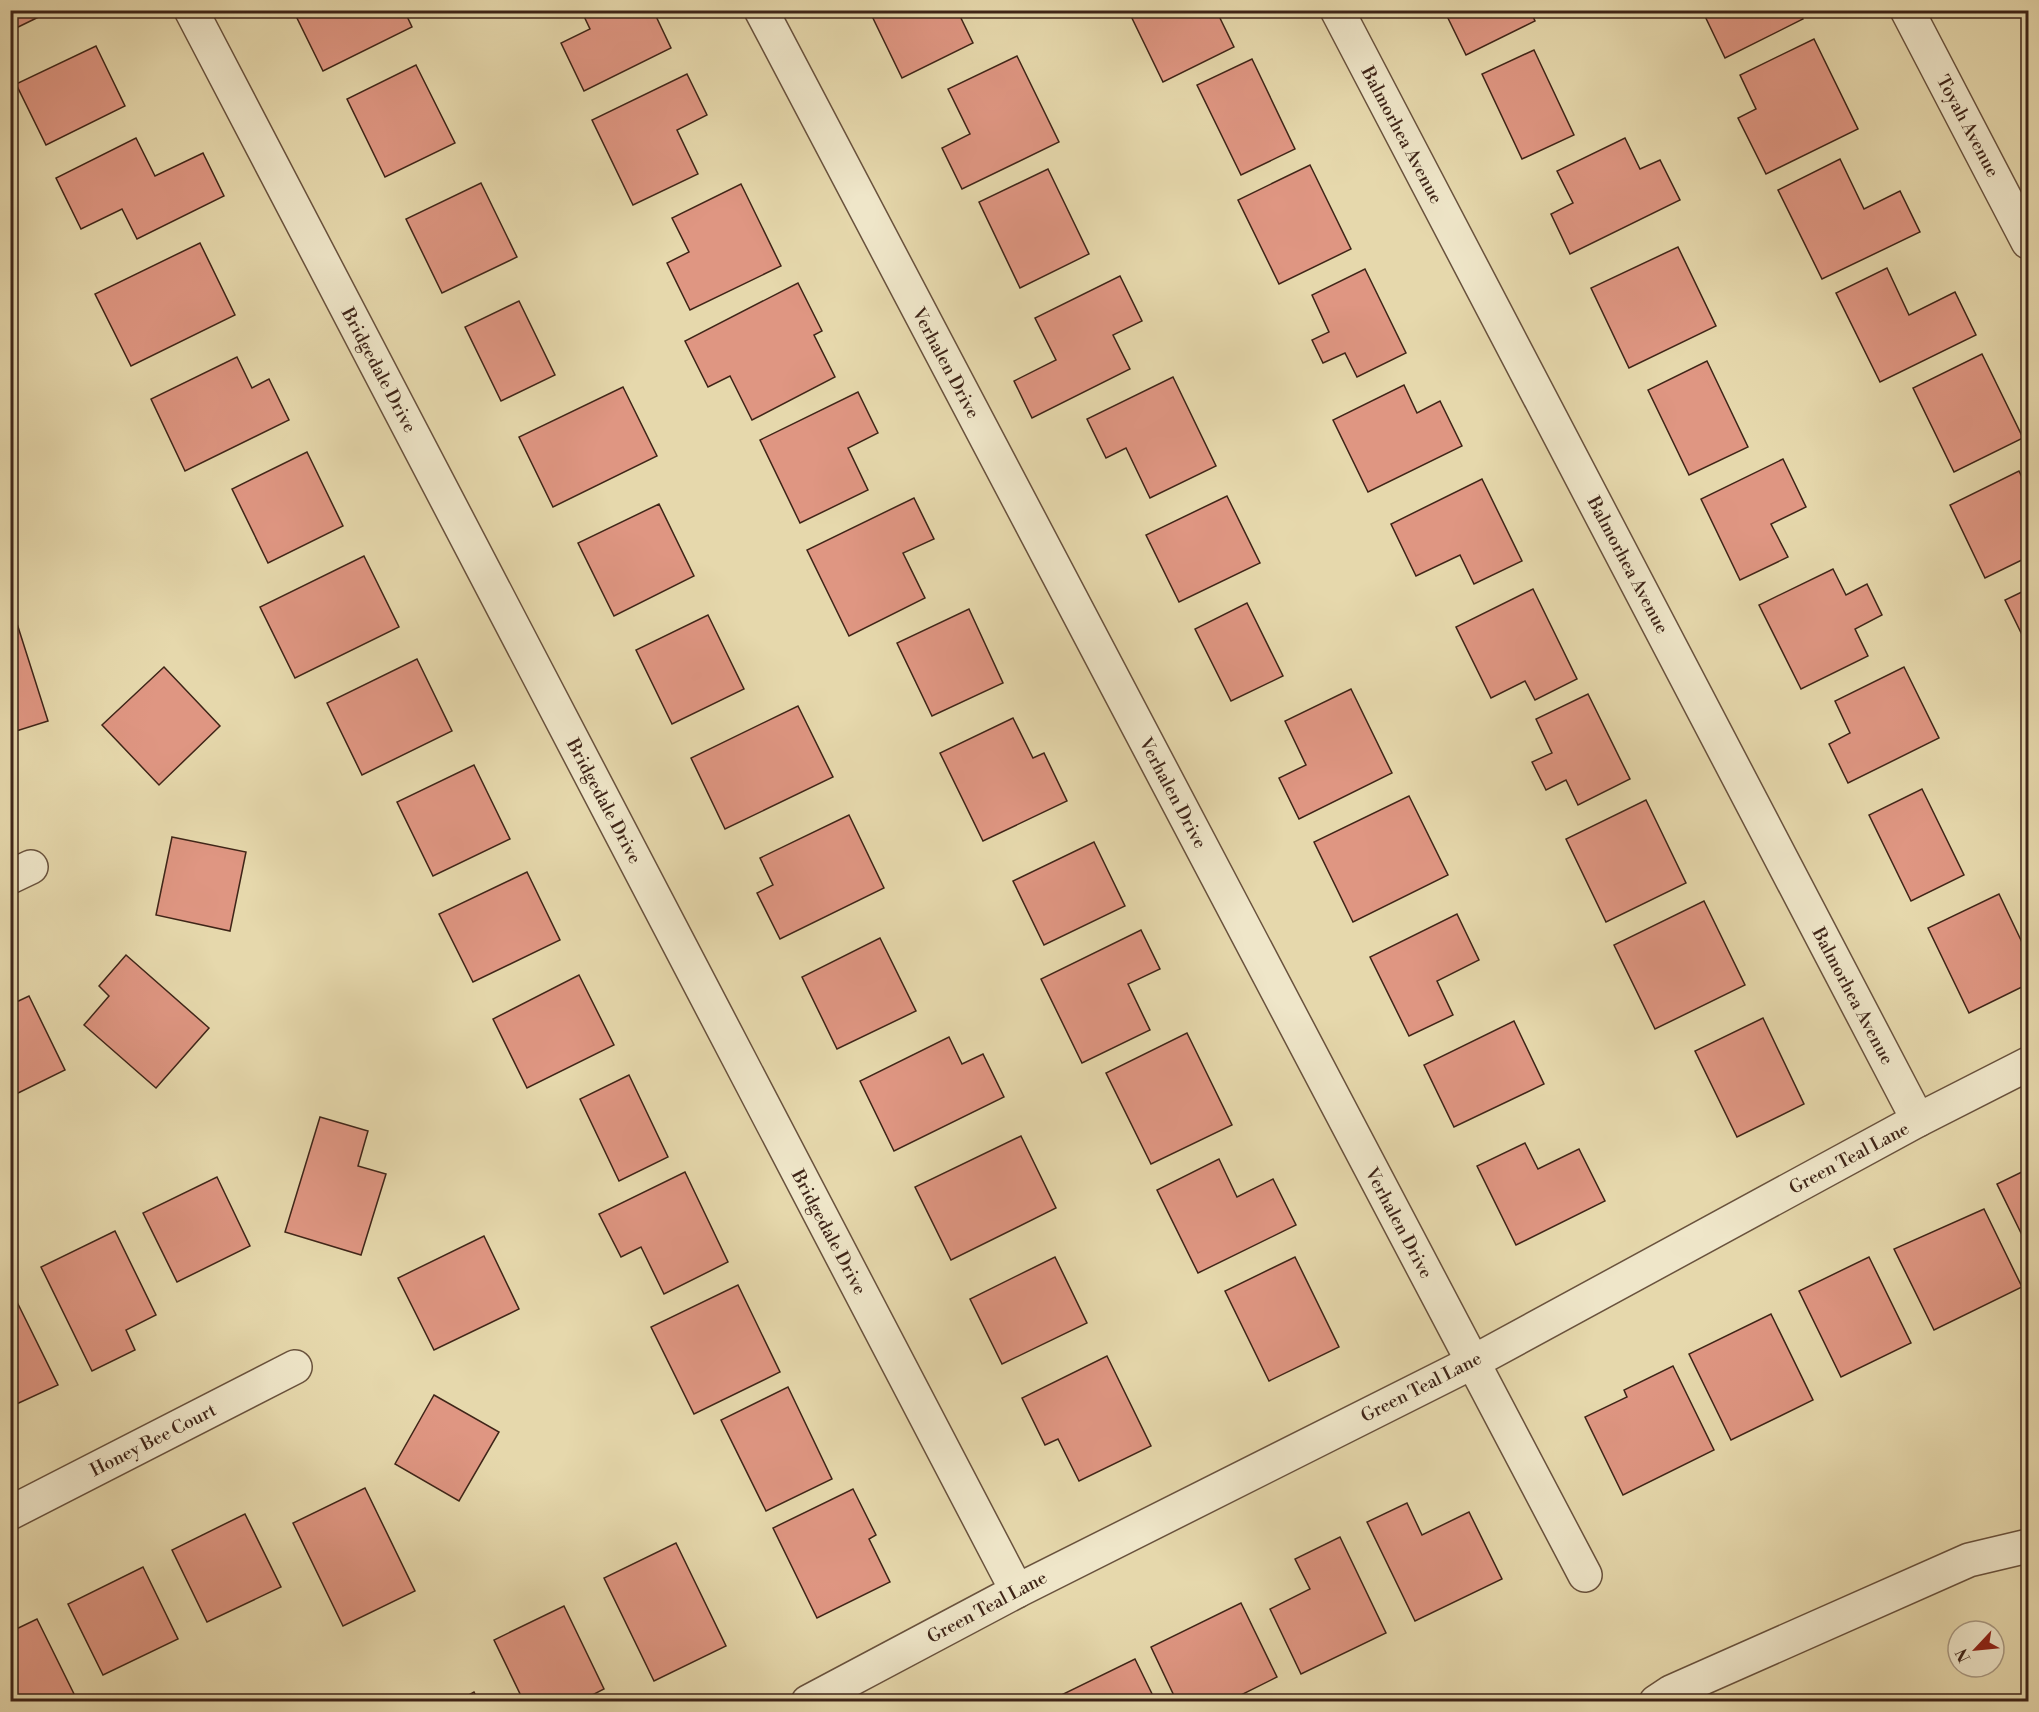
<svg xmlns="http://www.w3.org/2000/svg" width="2039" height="1712" font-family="'Libre Bodoni',serif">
  <rect width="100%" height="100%" fill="#e6d8ac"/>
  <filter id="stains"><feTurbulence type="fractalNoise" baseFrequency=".00333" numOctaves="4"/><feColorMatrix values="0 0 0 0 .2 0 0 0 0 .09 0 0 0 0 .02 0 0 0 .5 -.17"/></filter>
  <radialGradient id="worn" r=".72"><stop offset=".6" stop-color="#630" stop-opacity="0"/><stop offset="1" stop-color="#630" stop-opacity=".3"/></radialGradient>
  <!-- building -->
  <g fill="#df9682" stroke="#3f2518" stroke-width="1.5">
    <polygon points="10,10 53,10 10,31"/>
    <polygon points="293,10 404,10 412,27 323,71"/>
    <polygon points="581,10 653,10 671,48 584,91 561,43 590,29"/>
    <polygon points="869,10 957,10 973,43 902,78"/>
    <polygon points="1128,10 1216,10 1234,47 1163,82"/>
    <polygon points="1444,10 1530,10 1535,21 1466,55"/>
    <polygon points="1702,10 1799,10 1803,19 1725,58"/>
    <polygon points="2021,10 2028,10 2028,26"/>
    <polygon points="1814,39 1858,129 1766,174 1738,118 1756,109 1740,75"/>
    <polygon points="96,46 125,106 46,145 16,84"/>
    <polygon points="1534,50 1574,135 1522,159 1482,74"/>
    <polygon points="1017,56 1059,142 962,189 942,148 970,134 948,89"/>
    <polygon points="1252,59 1295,149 1241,175 1197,85"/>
    <polygon points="416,65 455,143 385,177 347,99"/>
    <polygon points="687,74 707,115 677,130 698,174 633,205 592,120"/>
    <polygon points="136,138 155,176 203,153 224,196 137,239 122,209 81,229 56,178"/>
    <polygon points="1625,138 1640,169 1660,160 1680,200 1570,254 1551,214 1573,203 1557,171"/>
    <polygon points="1840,159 1864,209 1900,191 1920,232 1822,279 1778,190"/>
    <polygon points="1310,165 1351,249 1279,284 1238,200"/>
    <polygon points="1048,169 1089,254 1020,288 979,202"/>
    <polygon points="481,183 517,257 442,293 406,219"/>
    <polygon points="741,184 781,266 690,310 667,263 689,252 672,218"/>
    <polygon points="200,243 235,315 131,366 95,294"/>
    <polygon points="1678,247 1716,326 1629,368 1591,288"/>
    <polygon points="1887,268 1909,315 1955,292 1976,335 1880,382 1836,293"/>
    <polygon points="1365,269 1406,353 1357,377 1345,353 1323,363 1312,340 1329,332 1312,295"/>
    <polygon points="1120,276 1142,321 1113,335 1130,369 1032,418 1014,381 1056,360 1035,318"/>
    <polygon points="798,283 822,331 814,335 835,377 752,420 730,376 708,387 685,341"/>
    <polygon points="519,301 555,375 501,401 465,327"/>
    <polygon points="1982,354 2023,438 1954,472 1913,388"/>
    <polygon points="237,357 252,388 269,379 289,420 185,471 151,399"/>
    <polygon points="1707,361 1748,447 1689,475 1648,390"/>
    <polygon points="1173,377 1216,466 1150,498 1126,448 1106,458 1087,419"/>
    <polygon points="1404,385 1417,413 1440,401 1462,446 1368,492 1333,420"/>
    <polygon points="623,387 657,456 553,507 519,437"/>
    <polygon points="858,392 878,433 848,448 868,490 800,523 760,440"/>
    <polygon points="307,452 343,526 268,563 232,489"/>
    <polygon points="1783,459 1806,507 1771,524 1788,557 1740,580 1701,499"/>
    <polygon points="2019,471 2028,490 2028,557 1985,578 1950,505"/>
    <polygon points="1482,479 1522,561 1474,584 1460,555 1416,576 1391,524"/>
    <polygon points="1227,496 1260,563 1179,602 1146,535"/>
    <polygon points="914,498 934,539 903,553 925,598 849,636 807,550"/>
    <polygon points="659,504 694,576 614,616 578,543"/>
    <polygon points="364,556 399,627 295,678 260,607"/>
    <polygon points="1833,569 1846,595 1867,584 1882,615 1855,629 1868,656 1801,689 1759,605"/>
    <polygon points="1533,589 1577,679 1535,700 1525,681 1491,698 1456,627"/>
    <polygon points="2028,589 2028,647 2005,600"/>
    <polygon points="1247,603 1283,676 1231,701 1195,629"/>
    <polygon points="969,609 1003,683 932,716 897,643"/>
    <polygon points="13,611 48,721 10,733 10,612"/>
    <polygon points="708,615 744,689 672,724 636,650"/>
    <polygon points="417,659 452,731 362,775 327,703"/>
    <polygon points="164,667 220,726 159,785 102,725"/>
    <polygon points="1904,667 1939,738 1848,783 1829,744 1850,733 1835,701"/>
    <polygon points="1351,689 1392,773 1299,819 1279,778 1306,765 1285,721"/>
    <polygon points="1588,694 1630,779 1578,805 1566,780 1546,790 1532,762 1552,753 1536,719"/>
    <polygon points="798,706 833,777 725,829 691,758"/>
    <polygon points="1013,718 1033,758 1044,753 1067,801 983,841 940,753"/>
    <polygon points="474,765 510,839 433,876 397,802"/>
    <polygon points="1922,789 1964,875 1911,901 1869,815"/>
    <polygon points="1409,796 1448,875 1353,922 1314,842"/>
    <polygon points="1646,800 1686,883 1606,922 1566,839"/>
    <polygon points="849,815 884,888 780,939 757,893 773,885 760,858"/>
    <polygon points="172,837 246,852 230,931 156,915"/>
    <polygon points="1094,842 1125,906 1044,945 1013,881"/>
    <polygon points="527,872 560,940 473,982 439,914"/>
    <polygon points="1999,894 2028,955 2028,984 1969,1013 1928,928"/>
    <polygon points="1704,901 1745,985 1655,1029 1614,945"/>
    <polygon points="1457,914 1479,960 1437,981 1453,1015 1409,1036 1370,957"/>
    <polygon points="1141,930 1160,969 1128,984 1150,1030 1082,1063 1041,979"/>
    <polygon points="880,938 916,1011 837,1049 802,977"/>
    <polygon points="126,955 209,1028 156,1088 84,1025 109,996 99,986"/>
    <polygon points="579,975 614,1045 527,1088 493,1019"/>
    <polygon points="29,996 65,1070 10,1097 10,1005"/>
    <polygon points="1763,1018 1804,1104 1737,1137 1695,1051"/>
    <polygon points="1514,1021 1544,1084 1454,1127 1424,1065"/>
    <polygon points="1187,1033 1232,1125 1151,1164 1106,1073"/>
    <polygon points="949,1037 962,1064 983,1054 1004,1097 894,1151 860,1081"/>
    <polygon points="629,1075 668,1157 619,1181 580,1099"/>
    <polygon points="320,1117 368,1131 358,1166 386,1174 361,1255 285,1232"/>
    <polygon points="1021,1136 1056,1208 951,1260 915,1187"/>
    <polygon points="1525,1143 1538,1169 1579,1149 1605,1201 1516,1245 1477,1166"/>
    <polygon points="1219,1159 1237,1197 1273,1179 1296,1225 1198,1273 1157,1190"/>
    <polygon points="2028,1169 2028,1232 2022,1235 1997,1184"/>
    <polygon points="685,1172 728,1262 664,1294 641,1247 621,1257 599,1214"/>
    <polygon points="217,1177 250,1246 177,1282 143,1213"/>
    <polygon points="1984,1209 2022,1287 1934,1330 1894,1249"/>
    <polygon points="115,1231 156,1315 126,1330 135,1350 92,1371 41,1267"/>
    <polygon points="484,1236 519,1309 434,1350 398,1278"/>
    <polygon points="1055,1257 1087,1323 1002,1364 970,1299"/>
    <polygon points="1295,1257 1339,1347 1269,1381 1225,1291"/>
    <polygon points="1869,1257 1911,1343 1841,1377 1799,1291"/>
    <polygon points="738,1285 780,1372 694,1414 651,1327"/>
    <polygon points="16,1300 58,1385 10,1407 10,1303"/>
    <polygon points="1771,1314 1813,1400 1731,1440 1689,1354"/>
    <polygon points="1107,1356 1151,1446 1079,1481 1058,1439 1045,1445 1022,1398"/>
    <polygon points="1673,1366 1714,1450 1623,1495 1585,1417 1627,1397 1624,1390"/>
    <polygon points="788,1387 832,1479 766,1511 721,1420"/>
    <polygon points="434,1395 499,1432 459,1501 395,1464"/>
    <polygon points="365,1488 415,1591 343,1626 293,1523"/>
    <polygon points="853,1489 876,1535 869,1539 890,1582 817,1618 773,1528"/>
    <polygon points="1407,1503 1422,1535 1469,1512 1502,1579 1415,1621 1367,1522"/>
    <polygon points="245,1514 281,1587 207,1622 172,1550"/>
    <polygon points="1340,1537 1386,1633 1301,1674 1270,1609 1310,1589 1295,1559"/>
    <polygon points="676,1543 726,1646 654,1681 604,1578"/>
    <polygon points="143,1567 178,1639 103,1675 68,1604"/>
    <polygon points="1241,1603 1277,1677 1227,1702 1177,1702 1151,1647"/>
    <polygon points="564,1606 604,1689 579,1702 524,1702 494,1640"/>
    <polygon points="37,1619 78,1702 10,1702 10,1632"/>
    <polygon points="1135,1659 1156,1702 1052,1702 1051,1700"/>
    <polygon points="474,1692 479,1702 456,1702"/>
  </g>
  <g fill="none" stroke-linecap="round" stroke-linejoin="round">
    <defs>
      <g id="minor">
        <polyline points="191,10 1017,1591"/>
        <polyline points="761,10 1585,1575"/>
        <polyline points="1337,10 1918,1120"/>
        <polyline points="1907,10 2028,242"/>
        <polyline points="10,877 31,867"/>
        <polyline points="10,1513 295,1367"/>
        <polyline points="808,1702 1017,1591 1473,1362 1918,1120 2028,1064"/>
        <polyline points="1656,1702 1671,1692 1969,1560 2028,1546"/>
      </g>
    </defs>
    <!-- minor casing -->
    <use href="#minor" stroke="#69523d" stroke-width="36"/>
    <!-- minor -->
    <use href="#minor" stroke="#efe6c9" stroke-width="33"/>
  </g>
  <g text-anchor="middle" stroke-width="5" stroke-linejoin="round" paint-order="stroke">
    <!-- street labels -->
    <g font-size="18" fill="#3f2518" stroke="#efe6c9">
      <text transform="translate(1968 126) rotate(62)" y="6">Toyah Avenue</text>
      <text transform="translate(1402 135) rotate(62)" y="6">Balmorhea Avenue</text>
      <text transform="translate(946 363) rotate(62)" y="6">Verhalen Drive</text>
      <text transform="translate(379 370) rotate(62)" y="6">Bridgedale Drive</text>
      <text transform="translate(1628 565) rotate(62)" y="6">Balmorhea Avenue</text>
      <text transform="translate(1173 793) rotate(62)" y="6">Verhalen Drive</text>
      <text transform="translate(604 801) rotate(62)" y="6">Bridgedale Drive</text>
      <text transform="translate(1853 996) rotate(62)" y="6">Balmorhea Avenue</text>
      <text transform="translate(1849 1158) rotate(-28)" y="6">Green Teal Lane</text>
      <text transform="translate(1399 1223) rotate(62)" y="6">Verhalen Drive</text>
      <text transform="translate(829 1232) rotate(62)" y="6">Bridgedale Drive</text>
      <text transform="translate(1421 1387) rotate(-27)" y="6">Green Teal Lane</text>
      <text transform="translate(153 1440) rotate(-27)" y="6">Honey Bee Court</text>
      <text transform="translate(987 1607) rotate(-28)" y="6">Green Teal Lane</text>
    </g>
  </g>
  <!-- margin -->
  <rect width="2039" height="1712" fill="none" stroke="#e6d8ac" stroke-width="36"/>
  <rect x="12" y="12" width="2015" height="1688" fill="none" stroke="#3f2518" stroke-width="3"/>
  <rect x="18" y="18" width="2003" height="1676" fill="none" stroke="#3f2518" stroke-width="1.5"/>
  <!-- north arrow -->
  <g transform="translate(1976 1649) rotate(244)"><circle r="28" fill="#efe6c9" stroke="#a99982" stroke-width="1.5"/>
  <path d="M0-4.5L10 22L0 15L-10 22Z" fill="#8f2418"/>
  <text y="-9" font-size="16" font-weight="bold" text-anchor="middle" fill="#3f2518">N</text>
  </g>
  <rect width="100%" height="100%" filter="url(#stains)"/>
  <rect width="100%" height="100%" fill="url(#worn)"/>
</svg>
